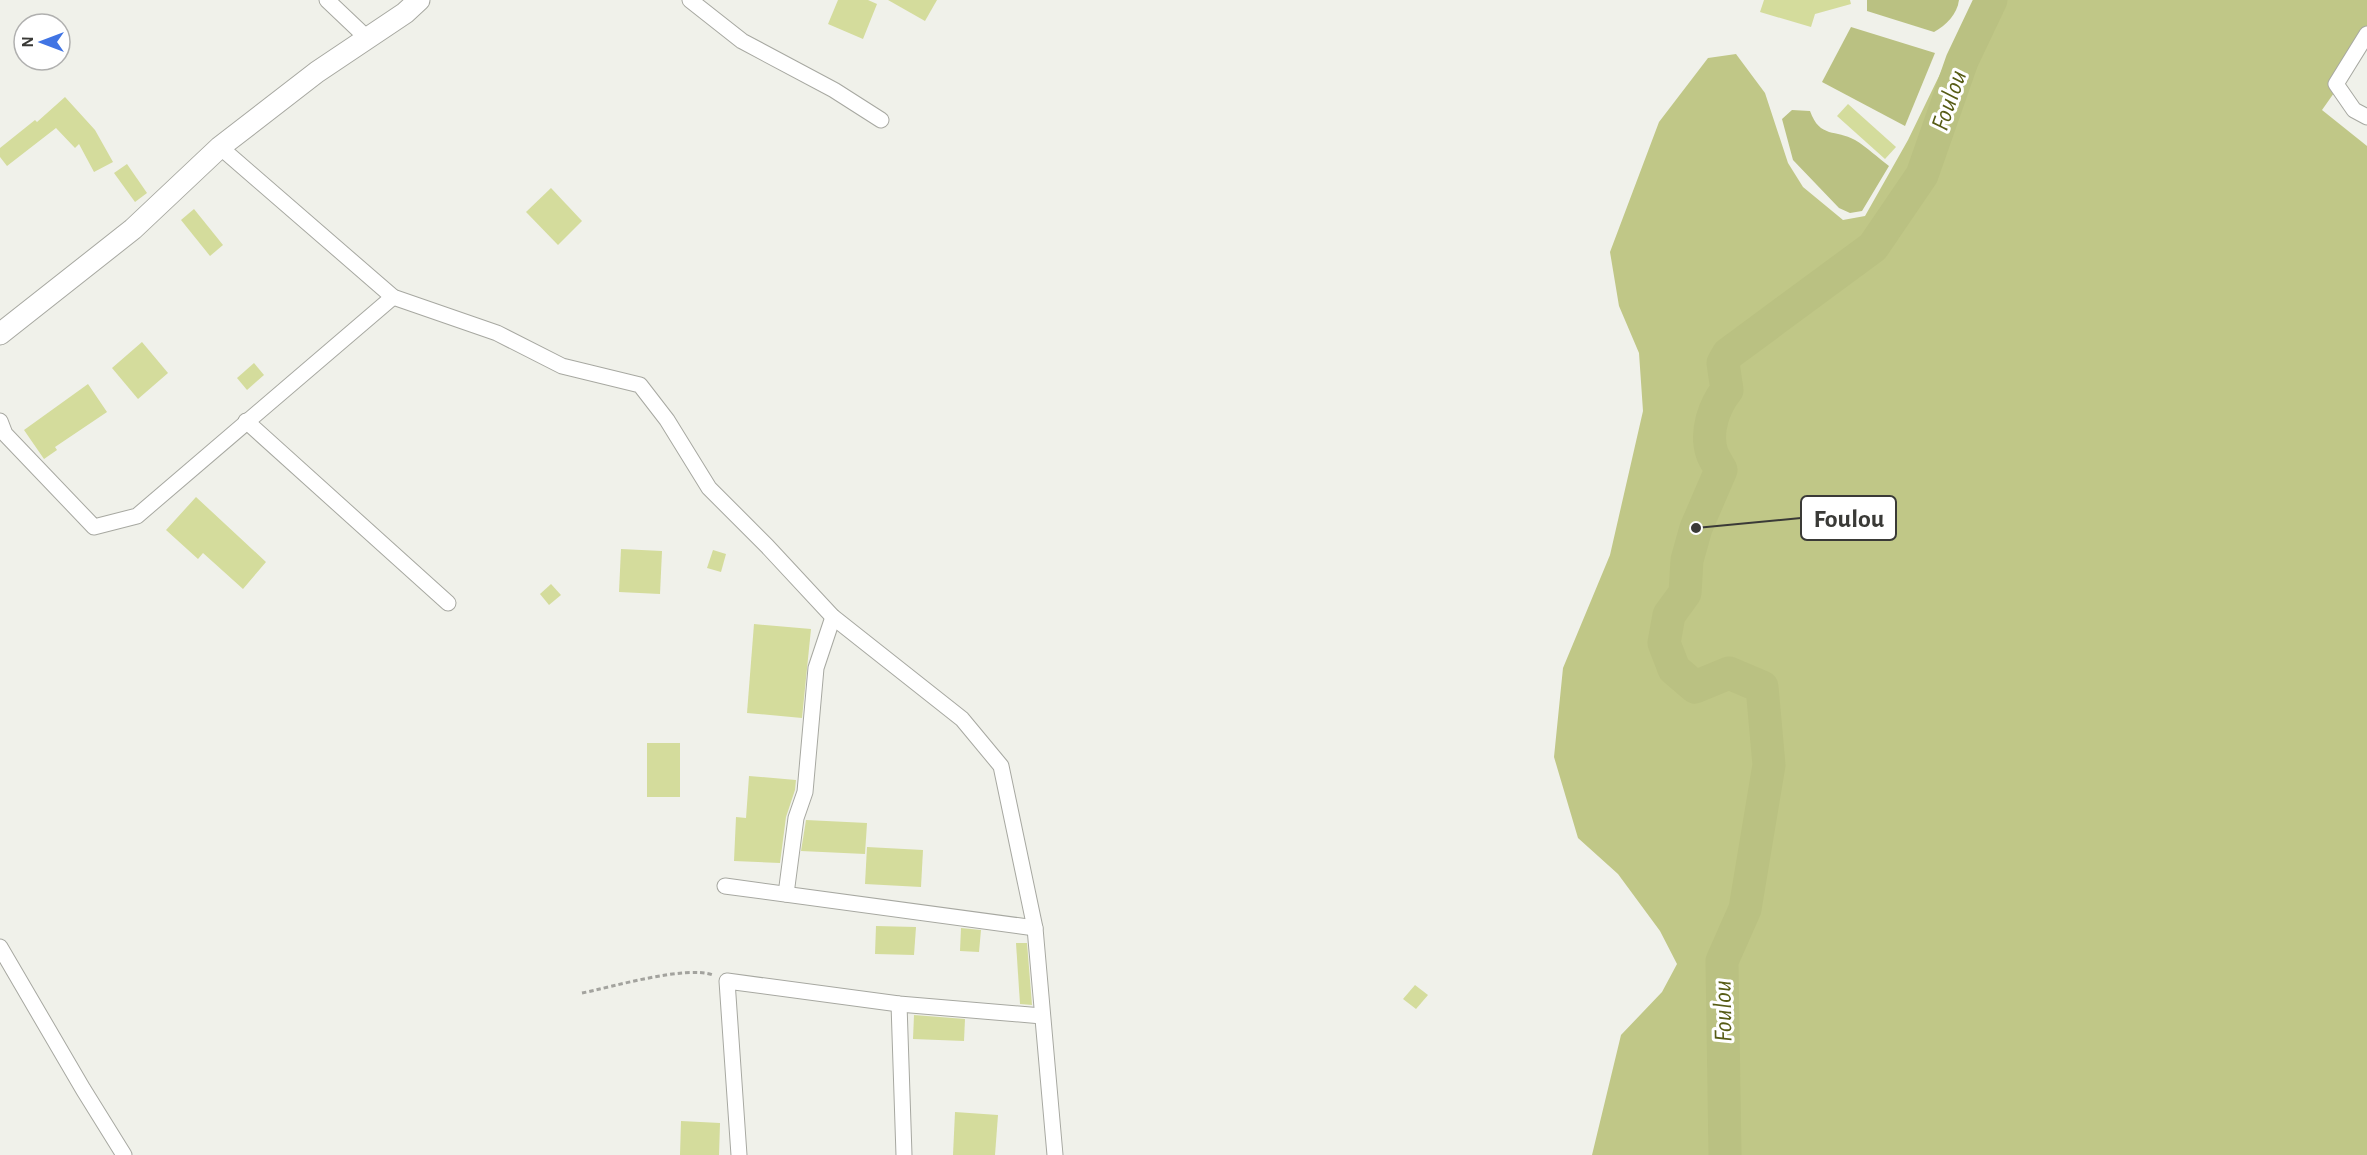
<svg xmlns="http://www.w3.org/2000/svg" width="2367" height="1155" font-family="'Alegreya Sans',sans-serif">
  <rect width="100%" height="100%" fill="#f0f1ea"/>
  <!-- forest -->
  <polygon fill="#c0c787" points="1976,0 2367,0 2367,46 2322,110 2367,146 2367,1155 1592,1155 1621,1035 1662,992 1677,964 1660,931 1618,874 1578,838 1554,757 1563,668 1610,555 1643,411 1639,353 1619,306 1610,252 1659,122 1708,58 1736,54 1765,93 1788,163 1803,187 1843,220 1865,216 1908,140"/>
  <!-- water -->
  <g fill="#bac182">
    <path d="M1867,0H1959C1957,15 1946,25 1934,32L1867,11Z"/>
    <polygon points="1851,27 1935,53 1905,126 1822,82"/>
    <path d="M1792,110L1810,111C1820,139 1836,129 1855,140C1867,147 1878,158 1889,166L1862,211L1850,213L1839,208L1793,160L1782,119Z"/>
  </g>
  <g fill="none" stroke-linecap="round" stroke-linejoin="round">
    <!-- river -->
    <path stroke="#bac182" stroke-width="33" d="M1725,1155L1722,961L1745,909L1769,765L1762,687L1729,673L1695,687L1674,669L1664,643L1669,615L1685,593L1687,560L1696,528L1721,470C1718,464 1714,459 1712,453C1705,432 1714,406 1727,390L1723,363L1728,354L1873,247L1922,175L1962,61L1991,0"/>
  </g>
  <!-- building -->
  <g fill="#d4dc9c">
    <polygon points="838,0 868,0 877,4 863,39 828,24"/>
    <polygon points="888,0 937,0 925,21"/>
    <polygon points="1764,0 1850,0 1851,4 1815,14 1811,27 1760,12"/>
    <polygon points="65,97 95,130 113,162 94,172 79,144 75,148 56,128 7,166 0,157 0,148 35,120 37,122"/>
    <polygon points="1848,104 1896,147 1885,159 1837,116"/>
    <polygon points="127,164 147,193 135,202 114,173"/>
    <polygon points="551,188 582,221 558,245 526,212"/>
    <polygon points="194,209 223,245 210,256 181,220"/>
    <polygon points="142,342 168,373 138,399 112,368"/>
    <polygon points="254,363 264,375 247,390 237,378"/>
    <polygon points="88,384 107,412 55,447 57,450 44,459 24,430"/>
    <polygon points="196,497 266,562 243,589 203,553 198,559 166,530"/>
    <polygon points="621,549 662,551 660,594 619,592"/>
    <polygon points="713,550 726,554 721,572 707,568"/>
    <polygon points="551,584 561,595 549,605 540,594"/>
    <polygon points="754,624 811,629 802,718 747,713"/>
    <rect x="647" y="743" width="33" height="54"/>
    <polygon points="749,776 796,780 795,790 786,817 780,863 734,861 736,817 746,818"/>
    <polygon points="806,820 867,823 865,854 801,851"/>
    <polygon points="867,847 923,850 921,887 865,884"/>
    <polygon points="876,926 916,927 914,955 875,954"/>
    <polygon points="961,928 981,930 979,952 960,951"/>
    <polygon points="1016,943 1027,943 1032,1005 1020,1004"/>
    <polygon points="1415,985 1428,995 1416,1009 1403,999"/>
    <polygon points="914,1015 965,1019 964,1041 913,1039"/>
    <polygon points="955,1112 998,1115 995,1155 953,1155"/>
    <polygon points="681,1121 720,1123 719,1155 680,1155"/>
  </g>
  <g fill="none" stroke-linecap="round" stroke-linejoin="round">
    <defs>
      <g id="street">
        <polyline points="327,0 367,38"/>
        <polyline points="690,0 742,41 834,90 881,120"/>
        <polyline points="2367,34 2336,84 2354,110 2367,117"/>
        <polyline points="220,147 393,297 497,333 562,366 640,385 667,420 709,488 767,546 833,617 962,719 1001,766 1035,928 1055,1155"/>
        <polyline points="0,421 5,434 94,527 137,516 393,297"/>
        <polyline points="246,421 448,603"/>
        <polyline points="725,886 1035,928"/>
        <polyline points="786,894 796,818 805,792 816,668 833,617"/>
        <polyline points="0,947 83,1089 124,1155"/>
        <polyline points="899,1004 904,1155"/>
        <polyline points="739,1155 727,981 899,1004 1042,1016"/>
      </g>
      <polyline id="secondary" points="0,334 133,229 220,147 317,72 405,13 419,0"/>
    </defs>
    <!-- street casing -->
    <use href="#street" stroke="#a7a8a1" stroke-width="17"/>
    <!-- secondary casing -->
    <use href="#secondary" stroke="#a7a8a1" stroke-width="23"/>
    <!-- path -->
    <path stroke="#a3a39e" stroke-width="3" stroke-dasharray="4.5 3" stroke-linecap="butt" d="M582,993C612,987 686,965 713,975"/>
    <!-- street -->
    <use href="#street" stroke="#fff" stroke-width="15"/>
    <!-- secondary -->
    <use href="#secondary" stroke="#fff" stroke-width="21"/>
  </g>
  <g text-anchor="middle" stroke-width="6" stroke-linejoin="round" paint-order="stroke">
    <!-- water labels -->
    <g font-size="26" font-style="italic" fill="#575c15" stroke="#fff">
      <text transform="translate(1948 100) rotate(-71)" y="9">Foulou</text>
      <text transform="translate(1722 1011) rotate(-91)" y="9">Foulou</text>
    </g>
  </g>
  <!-- callouts -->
  <path fill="none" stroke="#3a3a37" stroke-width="2" d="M1696 528L1801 518"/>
  <circle fill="#3a3a37" stroke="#fff" stroke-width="2" cx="1696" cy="528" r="6"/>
  <rect fill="#fff" stroke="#3a3a37" stroke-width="2" x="1801" y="496" width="95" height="44" rx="6"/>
  <g font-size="26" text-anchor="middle" font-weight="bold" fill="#3a3a37">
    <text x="1849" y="527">Foulou</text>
  </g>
  <!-- north arrow -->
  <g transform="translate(42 42) rotate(270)"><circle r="28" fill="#ffffff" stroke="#b0b0af" stroke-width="1.5"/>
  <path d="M0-4.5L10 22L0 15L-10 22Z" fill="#4074e4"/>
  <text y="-9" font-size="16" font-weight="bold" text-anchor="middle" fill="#3a3a37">N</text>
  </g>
</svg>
